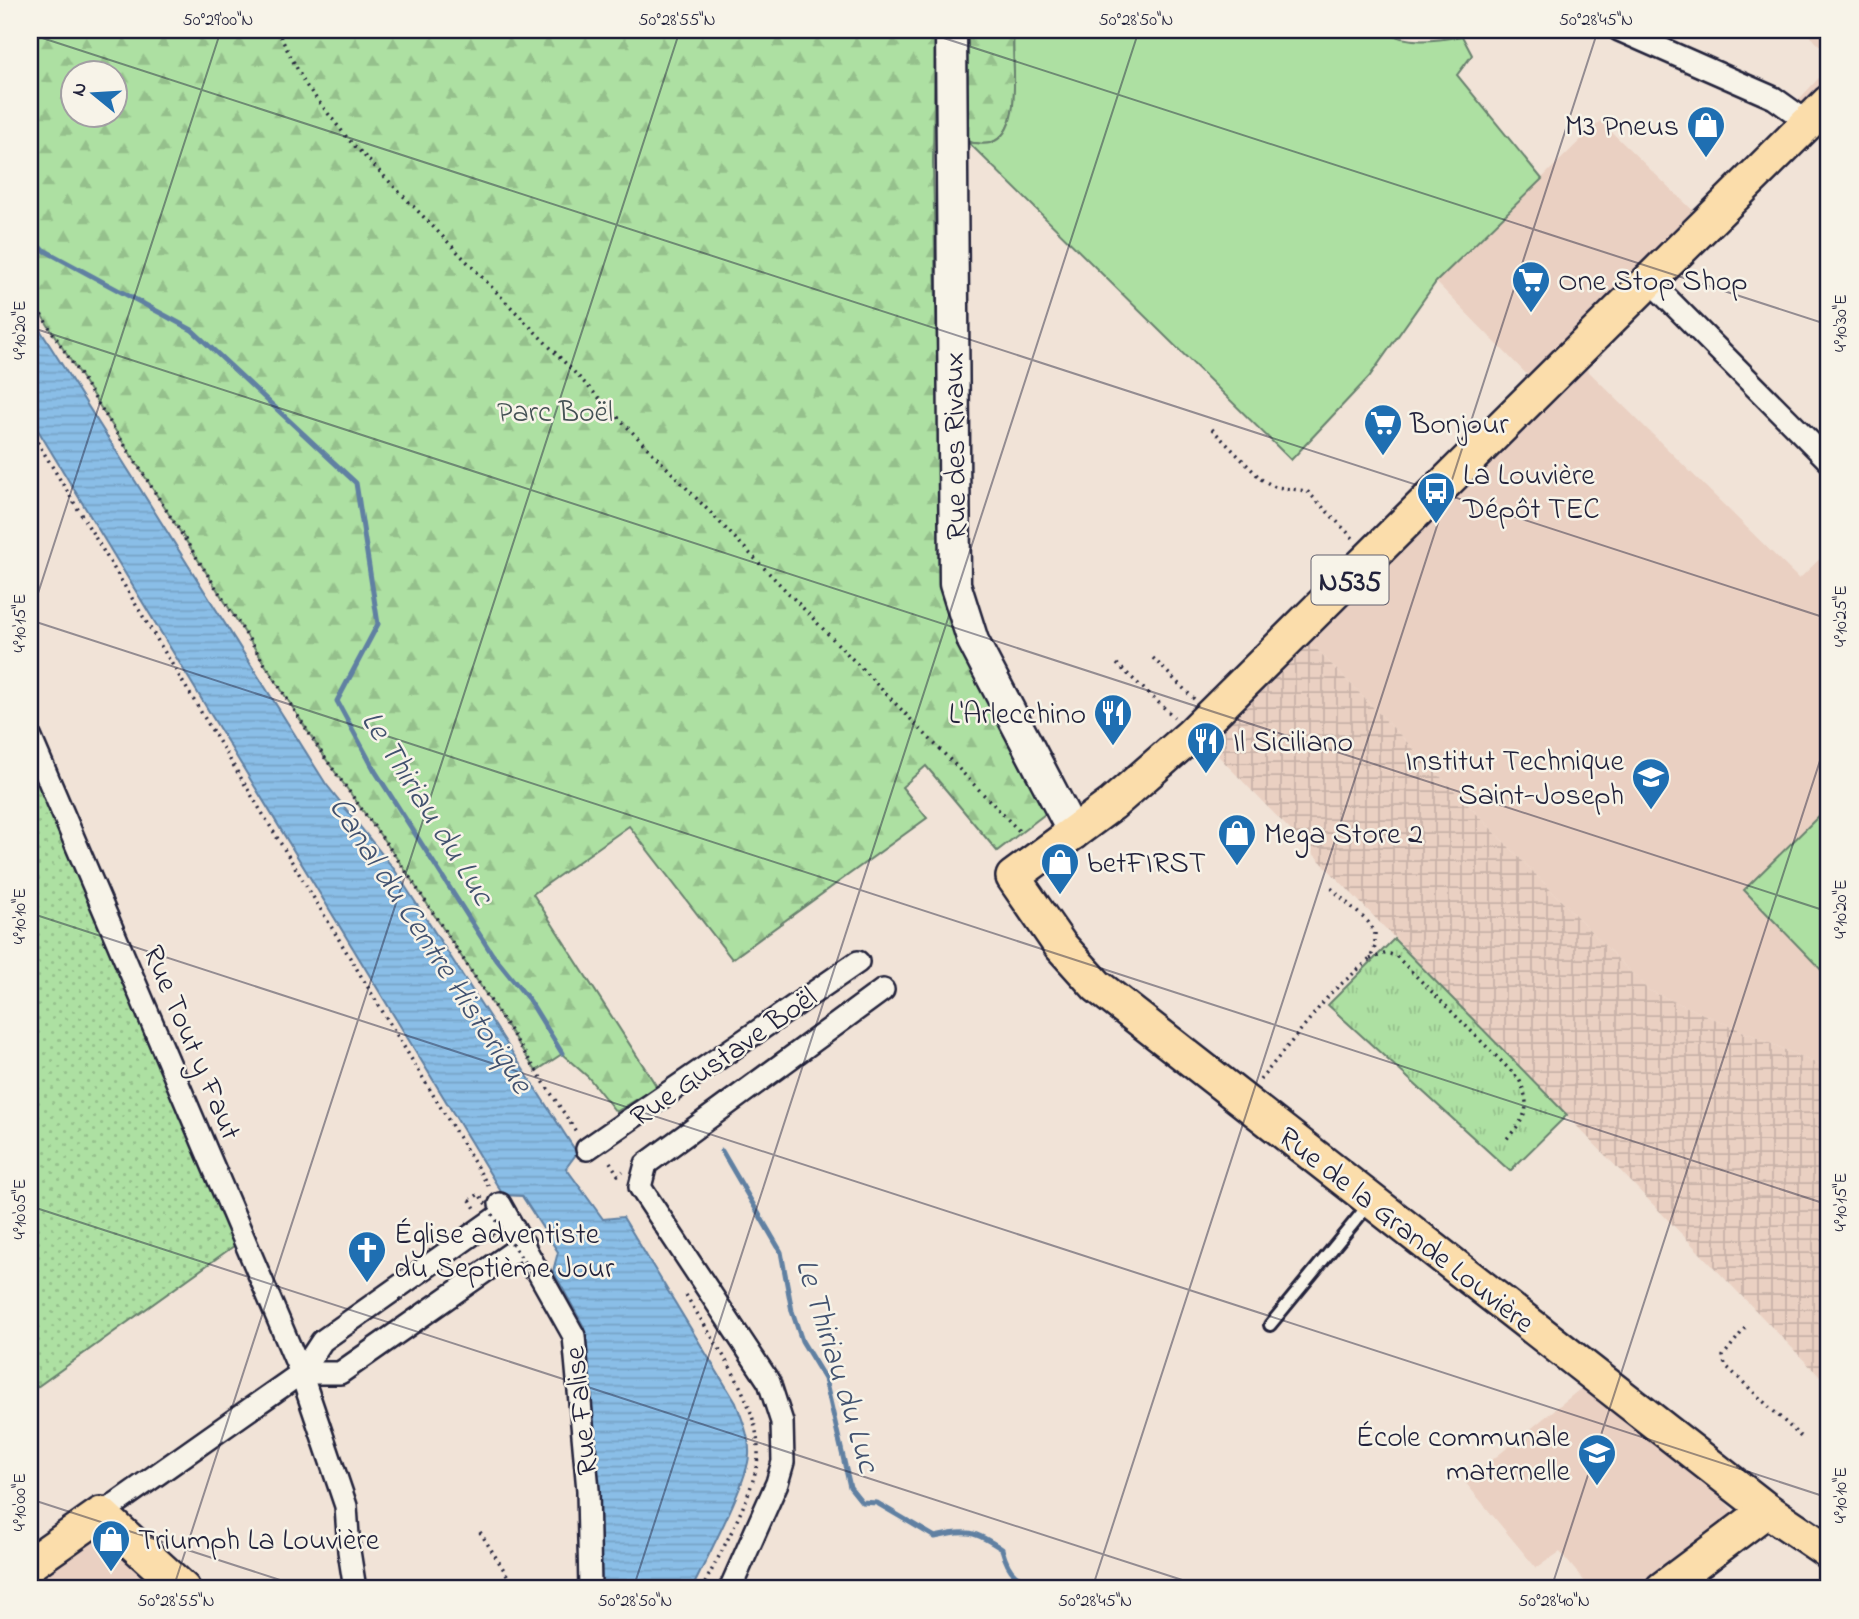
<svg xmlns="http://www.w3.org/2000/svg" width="1859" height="1619" font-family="'Indie Flower',sans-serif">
  <defs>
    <pattern id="industrial-grid" width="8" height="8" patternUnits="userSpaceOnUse" patternTransform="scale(1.75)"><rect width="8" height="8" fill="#ead0c2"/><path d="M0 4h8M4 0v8" fill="none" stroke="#c8b2a8"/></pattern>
    <pattern id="grass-dots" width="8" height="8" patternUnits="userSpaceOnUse" patternTransform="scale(1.75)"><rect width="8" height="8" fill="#ade0a2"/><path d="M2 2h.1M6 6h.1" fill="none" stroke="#95c08c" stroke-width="1.8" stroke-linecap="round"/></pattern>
    <pattern id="forest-firs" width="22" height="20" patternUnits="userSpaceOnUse" patternTransform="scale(1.75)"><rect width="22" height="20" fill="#ade0a2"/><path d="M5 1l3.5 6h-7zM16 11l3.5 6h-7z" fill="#95c08c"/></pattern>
    <pattern id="park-tufts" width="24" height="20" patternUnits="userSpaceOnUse" patternTransform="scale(1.75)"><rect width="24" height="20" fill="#ade0a2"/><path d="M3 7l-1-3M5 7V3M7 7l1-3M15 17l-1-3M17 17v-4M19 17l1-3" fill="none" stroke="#95c08c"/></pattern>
    <pattern id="water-rules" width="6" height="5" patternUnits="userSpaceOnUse" patternTransform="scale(1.75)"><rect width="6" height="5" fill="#8abee7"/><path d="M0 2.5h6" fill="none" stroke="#77a3c7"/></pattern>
  </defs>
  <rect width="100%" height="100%" fill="#f1e3d7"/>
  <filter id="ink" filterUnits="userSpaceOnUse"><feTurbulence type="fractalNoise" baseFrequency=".0143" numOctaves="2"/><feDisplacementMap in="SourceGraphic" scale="14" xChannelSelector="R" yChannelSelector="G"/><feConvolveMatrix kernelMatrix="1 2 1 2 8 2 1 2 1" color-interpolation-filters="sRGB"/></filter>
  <g filter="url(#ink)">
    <!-- built -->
    <g fill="#ead0c2">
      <polygon points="1804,30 1829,30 1829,55"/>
      <polygon points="1829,67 1829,102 1791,108"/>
      <polygon points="1600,121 1707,224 1574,357 1799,579 1829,550 1829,1069 1648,990 1299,631 1541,389 1436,282"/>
      <polygon points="1590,1381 1731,1492 1721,1497 1735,1513 1636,1589 1591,1589 1560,1552 1536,1568 1465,1482"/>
      <polygon points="101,1514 184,1589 30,1589 30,1564"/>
    </g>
    <!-- industrial -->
    <polygon fill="url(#industrial-grid)" points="1299,631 1648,990 1829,1069 1828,1385 1195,732"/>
    <!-- grass -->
    <polygon fill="url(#grass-dots)" stroke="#68816e" stroke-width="2" points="30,736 245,1238 30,1392"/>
    <!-- forest -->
    <g fill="url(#forest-firs)" stroke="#68816e" stroke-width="2" fill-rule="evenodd">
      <path d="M30,30H935L933,163L942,579L953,630L1049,811L997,851L926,766L902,787L927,818L732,959L629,826L533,894L657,1087L616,1112L588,1077L562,1054L536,1071L403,867L323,755L30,297ZM74,74H116V116H74Z"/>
      <path d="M953,30H1014C1010,58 1026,133 990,143C984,145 974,143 968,142L951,124Z"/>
    </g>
    <!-- park -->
    <polygon fill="url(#park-tufts)" stroke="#68816e" stroke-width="2" points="1394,939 1567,1115 1510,1171 1328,1005"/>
    <!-- garden -->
    <g fill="#ade0a2" stroke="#68816e" stroke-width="2">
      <path d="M1014,30H1381C1408,45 1434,41 1462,36L1472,55L1457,75L1542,179L1436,282L1369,377L1291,460L968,142C974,143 984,145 990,143C1026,133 1010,58 1014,30Z"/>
      <polygon points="1829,806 1829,978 1744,890"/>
    </g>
    <!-- water -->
    <path fill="url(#water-rules)" stroke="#6080a2" stroke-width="2" d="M30,314L326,784L394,869L577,1153L566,1168L603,1219L623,1217L736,1403C742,1419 750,1437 749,1455C748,1482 705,1561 692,1589H600L584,1327L553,1271L558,1252L522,1196L503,1195L30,417Z"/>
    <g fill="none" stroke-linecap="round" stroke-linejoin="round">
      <!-- stream -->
      <g stroke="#6080a2" stroke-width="5">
        <polyline points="30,234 40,248 192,330 356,483 378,624 337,701 375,771 492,954 530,1001 562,1053"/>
        <path d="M722,1151L781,1252L792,1311L802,1341L825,1379L850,1487L862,1502L877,1503L935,1537C968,1529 975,1531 1002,1549C1014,1594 1032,1571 1057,1589"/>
      </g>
      <defs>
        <polyline id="lane" points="1270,1325 1370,1203"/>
        <g id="street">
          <polyline points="1619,30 1774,98 1809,123"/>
          <polyline points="1650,281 1829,461"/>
          <polyline points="30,736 301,1373 346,1506 349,1551 355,1589"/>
          <polyline points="587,1149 858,962"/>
          <polyline points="500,1204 574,1336 588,1490 590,1589"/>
          <polyline points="301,1373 340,1373 524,1244"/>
          <polyline points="101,1514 301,1373 322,1341 504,1212"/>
          <polyline points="730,1589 777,1483 783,1462 782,1422 769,1382 640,1187 646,1164 883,990"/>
        </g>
        <polyline id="secondary" points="951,30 955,584 973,641 1074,834"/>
        <g id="primary">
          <polyline points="1829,102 1191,735 1112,804 1013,877 1060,945 1097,986 1767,1510 1829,1552"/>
          <polyline points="30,1564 101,1514 183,1589"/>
          <polyline points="1662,1589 1767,1510"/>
        </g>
      </defs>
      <!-- lane casing -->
      <use href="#lane" stroke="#22223b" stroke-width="16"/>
      <!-- street casing -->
      <use href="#street" stroke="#22223b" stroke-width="26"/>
      <!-- secondary casing -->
      <use href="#secondary" stroke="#22223b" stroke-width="35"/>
      <!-- primary casing -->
      <use href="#primary" stroke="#22223b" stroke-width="38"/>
      <!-- path -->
      <g stroke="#22223b" stroke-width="3.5" stroke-dasharray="2 5" stroke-linecap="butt">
        <polyline points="277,30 305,84 349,140 1021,833"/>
        <polyline points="30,297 323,755 403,867 577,1133"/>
        <polyline points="1212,429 1261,479 1275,487 1307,491 1354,539"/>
        <polyline points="30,430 489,1187"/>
        <polyline points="1153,658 1194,699"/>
        <polyline points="1117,664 1174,717"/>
        <path d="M1370,959L1387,953L1396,956L1519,1079C1533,1110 1525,1118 1504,1142"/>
        <polyline points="1260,1080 1331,993 1370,959 1375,947 1375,933 1368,922 1331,888"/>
        <polyline points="610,1162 618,1175 623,1171"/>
        <polyline points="470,1200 476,1210"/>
        <path d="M686,1295C712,1340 760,1401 758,1455C756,1492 719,1555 702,1589"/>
        <polyline points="1745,1328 1723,1356 1725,1365 1802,1438"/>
        <polyline points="480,1532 509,1578"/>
      </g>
      <!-- lane -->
      <use href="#lane" stroke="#f7f3e8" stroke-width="10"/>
      <!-- street -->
      <use href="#street" stroke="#f7f3e8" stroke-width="21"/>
      <!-- secondary -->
      <use href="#secondary" stroke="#f7f3e8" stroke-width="30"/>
      <!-- primary -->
      <use href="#primary" stroke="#fbddab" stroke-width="33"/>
      <!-- path-bridge -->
      <polyline stroke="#22223b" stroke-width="3.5" stroke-dasharray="2 5" stroke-linecap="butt" points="470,1200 479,1194 531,1272 522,1279"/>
    </g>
  </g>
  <!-- ticks -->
  <path fill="none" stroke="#22223b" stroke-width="2" stroke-opacity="0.45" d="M919,30L1829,325M1821,30L1829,32M30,34L1829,619M30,327L1829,912M30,618L221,30M30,620L1829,1205M30,913L1829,1498M30,1206L1210,1589M30,1499L308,1589M173,1589L680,30M633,1589L1139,30M1092,1589L1598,30M1551,1589L1829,733"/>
  <!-- icons -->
  <defs>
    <symbol id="shop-pin" viewBox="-11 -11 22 30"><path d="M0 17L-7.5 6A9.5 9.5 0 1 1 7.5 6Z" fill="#1f6fb2" stroke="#f7f3e8"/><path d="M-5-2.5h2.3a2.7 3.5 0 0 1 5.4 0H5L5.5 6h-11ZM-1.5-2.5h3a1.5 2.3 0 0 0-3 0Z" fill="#fff"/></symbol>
    <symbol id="supermarket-pin" viewBox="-11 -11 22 30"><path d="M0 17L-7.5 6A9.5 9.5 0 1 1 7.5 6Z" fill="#1f6fb2" stroke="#f7f3e8"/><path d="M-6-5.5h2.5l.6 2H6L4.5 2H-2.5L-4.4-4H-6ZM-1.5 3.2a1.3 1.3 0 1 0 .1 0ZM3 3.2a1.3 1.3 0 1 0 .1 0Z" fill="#fff"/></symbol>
    <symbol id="bus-pin" viewBox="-11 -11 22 30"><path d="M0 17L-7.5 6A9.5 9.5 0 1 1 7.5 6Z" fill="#1f6fb2" stroke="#f7f3e8"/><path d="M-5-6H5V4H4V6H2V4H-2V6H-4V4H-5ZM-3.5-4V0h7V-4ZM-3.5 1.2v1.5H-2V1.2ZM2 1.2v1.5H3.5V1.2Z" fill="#fff"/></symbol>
    <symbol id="restaurant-pin" viewBox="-11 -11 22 30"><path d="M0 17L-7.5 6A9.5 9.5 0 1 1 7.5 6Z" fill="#1f6fb2" stroke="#f7f3e8"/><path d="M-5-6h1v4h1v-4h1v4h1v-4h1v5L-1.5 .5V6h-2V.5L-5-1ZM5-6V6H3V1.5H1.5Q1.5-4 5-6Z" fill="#fff"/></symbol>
    <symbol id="school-pin" viewBox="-11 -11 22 30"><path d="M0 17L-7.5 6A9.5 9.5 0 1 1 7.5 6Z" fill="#1f6fb2" stroke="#f7f3e8"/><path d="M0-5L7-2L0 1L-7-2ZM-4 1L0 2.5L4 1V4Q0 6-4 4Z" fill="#fff"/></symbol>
    <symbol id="church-pin" viewBox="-11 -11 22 30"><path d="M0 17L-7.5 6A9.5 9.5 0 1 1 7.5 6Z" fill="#1f6fb2" stroke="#f7f3e8"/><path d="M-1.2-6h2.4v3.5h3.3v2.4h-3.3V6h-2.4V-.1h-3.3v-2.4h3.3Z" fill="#fff"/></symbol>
  </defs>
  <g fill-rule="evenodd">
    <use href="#shop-pin" x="1684" y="103" width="44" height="60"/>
    <use href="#supermarket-pin" x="1509" y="258" width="44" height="60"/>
    <use href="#supermarket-pin" x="1361" y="401" width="44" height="60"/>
    <use href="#bus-pin" x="1414" y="469" width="44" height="60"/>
    <use href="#restaurant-pin" x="1091" y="691" width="44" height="60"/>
    <use href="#restaurant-pin" x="1184" y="719" width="44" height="60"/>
    <use href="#school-pin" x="1629" y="755" width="44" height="60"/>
    <use href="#shop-pin" x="1215" y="811" width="44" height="60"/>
    <use href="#shop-pin" x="1038" y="840" width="44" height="60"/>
    <use href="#church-pin" x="345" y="1228" width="44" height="60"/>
    <use href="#school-pin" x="1575" y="1431" width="44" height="60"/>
    <use href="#shop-pin" x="89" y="1517" width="44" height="60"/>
  </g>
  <g text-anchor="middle" stroke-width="5" stroke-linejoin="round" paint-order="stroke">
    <!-- shield labels -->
    <rect fill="#f7f3e8" stroke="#62616f" stroke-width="2" x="1311.5" y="555.5" width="77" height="49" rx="5"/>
    <g font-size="28" font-weight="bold" fill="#22223b">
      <text x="1350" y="590">N535</text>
    </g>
    <!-- poi labels -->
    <g font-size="30" fill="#22223b" stroke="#f7f3e8" text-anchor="start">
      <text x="1679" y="135" text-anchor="end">M3 Pneus</text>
      <text x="1558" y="290">One Stop Shop</text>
      <text x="1410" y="433">Bonjour</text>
      <text x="1463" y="484">La Louvière<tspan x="1463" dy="34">Dépôt TEC</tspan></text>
      <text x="1086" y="723" text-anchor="end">L'Arlecchino</text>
      <text x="1233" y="751">Il Siciliano</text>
      <text x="1624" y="770" text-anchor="end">Institut Technique<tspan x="1624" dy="34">Saint-Joseph</tspan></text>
      <text x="1264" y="843">Mega Store 2</text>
      <text x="1087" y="872">betFIRST</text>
      <text x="394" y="1243">Église adventiste<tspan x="394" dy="34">du Septième Jour</tspan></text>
      <text x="1570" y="1446" text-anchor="end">École communale<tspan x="1570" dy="34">maternelle</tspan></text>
      <text x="138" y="1549">Triumph La Louvière</text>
    </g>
    <!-- park labels -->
    <g font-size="30" fill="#455255" stroke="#f7f3e8">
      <text x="555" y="421">Parc Boël</text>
    </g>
    <!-- street labels -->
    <g font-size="30" fill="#22223b" stroke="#f7f3e8">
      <text transform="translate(954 446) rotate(-91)" y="10">Rue des Rivaux</text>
      <text transform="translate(193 1042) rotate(67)" y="10">Rue Tout y Faut</text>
      <text transform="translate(723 1056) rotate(-35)" y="10">Rue Gustave Boël</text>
      <text transform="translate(1407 1229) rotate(38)" y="10">Rue de la Grande Louvière</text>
      <text transform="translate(580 1411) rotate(-96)" y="10">Rue Falise</text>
    </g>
    <!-- water labels -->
    <g font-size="32" font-style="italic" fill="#41516f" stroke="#f7f3e8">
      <text transform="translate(429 807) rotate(58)" y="11">Le Thiriau du Luc</text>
      <text transform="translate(432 944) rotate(57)" y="11">Canal du Centre Historique</text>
      <text transform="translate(839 1365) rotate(73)" y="11">Le Thiriau du Luc</text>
    </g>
  </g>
  <!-- margin -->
  <rect width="1859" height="1619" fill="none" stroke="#f7f3e8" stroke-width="77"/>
  <!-- north arrow -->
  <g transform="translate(94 94) rotate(288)"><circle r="33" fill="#f7f3e8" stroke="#a29fa3" stroke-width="2"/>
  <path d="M0-5L12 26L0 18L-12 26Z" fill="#1f6fb2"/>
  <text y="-10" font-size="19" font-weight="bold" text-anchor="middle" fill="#22223b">N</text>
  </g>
  <rect x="38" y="38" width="1782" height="1542" fill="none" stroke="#22223b" stroke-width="2.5"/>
  <g font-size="18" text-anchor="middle" fill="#22223b">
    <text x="218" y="25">50°29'00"N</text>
    <text x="677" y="25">50°28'55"N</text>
    <text x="1136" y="25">50°28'50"N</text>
    <text x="1596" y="25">50°28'45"N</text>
    <text transform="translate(1840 323) rotate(-90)" y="6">4°10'30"E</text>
    <text transform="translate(19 330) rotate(-90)" y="6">4°10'20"E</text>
    <text transform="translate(1840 616) rotate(-90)" y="6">4°10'25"E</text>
    <text transform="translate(19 623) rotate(-90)" y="6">4°10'15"E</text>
    <text transform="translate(1840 909) rotate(-90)" y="6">4°10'20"E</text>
    <text transform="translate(19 916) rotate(-90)" y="6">4°10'10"E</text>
    <text transform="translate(1840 1202) rotate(-90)" y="6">4°10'15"E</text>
    <text transform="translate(19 1209) rotate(-90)" y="6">4°10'05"E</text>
    <text transform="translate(1840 1495) rotate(-90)" y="6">4°10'10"E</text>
    <text transform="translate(19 1502) rotate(-90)" y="6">4°10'00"E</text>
    <text x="176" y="1606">50°28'55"N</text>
    <text x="635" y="1606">50°28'50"N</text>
    <text x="1095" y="1606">50°28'45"N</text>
    <text x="1554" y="1606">50°28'40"N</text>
  </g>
</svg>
